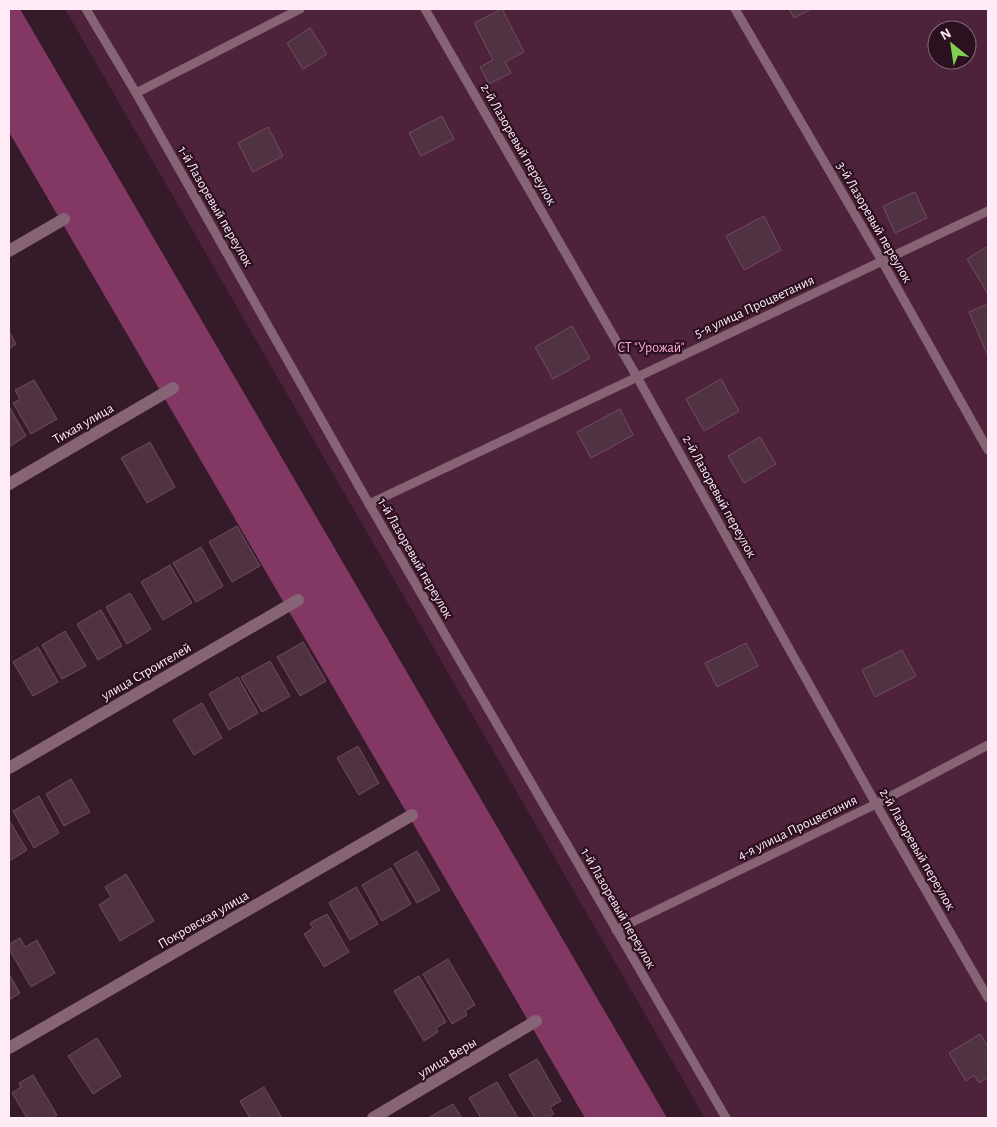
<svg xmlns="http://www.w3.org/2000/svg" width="997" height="1127" font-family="'Alegreya Sans',sans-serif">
  <rect width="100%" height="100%" fill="#351a29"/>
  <!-- green -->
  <path fill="#4f223c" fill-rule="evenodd" d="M65,9H988V1118H705ZM937,30H967V60H937Z"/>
  <!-- forest -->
  <polygon fill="#833864" points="9,9 20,9 667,1118 585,1118 9,132"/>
  <!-- building -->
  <g fill="#503243" stroke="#6e4e5f">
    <polygon points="502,9 524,52 505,62 511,73 489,84 480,67 493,60 474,23"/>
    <polygon points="789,9 811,9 794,18"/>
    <polygon points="310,28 327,54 303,69 287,43"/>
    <polygon points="442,116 454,139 421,156 409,133"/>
    <polygon points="268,127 283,156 253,172 238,143"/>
    <polygon points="915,192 927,218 895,233 883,206"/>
    <polygon points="764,216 781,250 744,270 726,236"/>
    <polygon points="988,246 988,294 967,259"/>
    <polygon points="988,304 988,356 969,312"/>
    <polygon points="572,326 590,358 553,379 535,347"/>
    <polygon points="9,331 16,344 9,349"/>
    <polygon points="721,379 739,411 704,431 686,399"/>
    <polygon points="34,380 57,419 31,434 13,403 20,399 15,390"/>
    <polygon points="9,406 26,436 9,447"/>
    <polygon points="620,409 633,435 591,458 577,432"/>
    <polygon points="760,437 776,464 744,483 728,456"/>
    <polygon points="150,442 175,487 147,503 121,458"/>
    <polygon points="237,526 260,566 232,582 209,542"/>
    <polygon points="201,547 223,586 196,602 173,563"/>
    <polygon points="170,565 192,603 163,620 141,582"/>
    <polygon points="130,593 151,629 127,644 106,607"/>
    <polygon points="101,610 122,646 98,660 77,624"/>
    <polygon points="65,631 86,666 62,679 42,645"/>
    <polygon points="303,642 326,681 300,696 277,657"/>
    <polygon points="746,643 758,666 717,687 705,663"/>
    <polygon points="38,647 58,682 33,696 13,662"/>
    <polygon points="902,650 916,676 875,697 862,670"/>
    <polygon points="270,661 290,696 262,712 241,677"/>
    <polygon points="238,677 258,713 229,730 209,694"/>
    <polygon points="202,703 222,738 194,755 173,720"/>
    <polygon points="358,746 379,783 359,795 337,758"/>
    <polygon points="71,779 90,812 64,826 46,794"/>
    <polygon points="39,796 59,833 34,848 13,811"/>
    <polygon points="9,820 27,850 9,861"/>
    <polygon points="417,851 440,890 417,903 394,864"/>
    <polygon points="391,868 411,904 382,921 362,885"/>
    <polygon points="126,874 154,921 120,941 99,905 111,897 105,887"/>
    <polygon points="356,887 378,924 350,940 329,903"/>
    <polygon points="327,914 349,952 324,967 304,934 313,928 310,923"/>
    <polygon points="20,938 25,947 37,940 55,973 31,987 9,949 9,944"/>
    <polygon points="448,959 475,1005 465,1011 467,1015 452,1024 423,974"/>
    <polygon points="9,974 20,993 9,1000"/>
    <polygon points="419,976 446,1022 436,1028 438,1032 424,1041 394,991"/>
    <polygon points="980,1034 988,1047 988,1066 987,1067 988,1069 988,1077 979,1083 974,1075 966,1081 949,1053"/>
    <polygon points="97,1038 121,1076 93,1094 68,1056"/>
    <polygon points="537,1059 561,1101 550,1107 554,1114 547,1118 535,1118 509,1075"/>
    <polygon points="33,1075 57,1115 51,1118 27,1118 12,1093 21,1087 19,1083"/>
    <polygon points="497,1082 518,1118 481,1118 469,1098"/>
    <polygon points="264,1087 282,1118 250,1118 240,1101"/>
    <polygon points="453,1104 462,1118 428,1118"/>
  </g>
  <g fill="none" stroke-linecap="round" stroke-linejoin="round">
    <!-- service -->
    <g stroke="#866375" stroke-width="9">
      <polyline points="86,9 136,93 369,504 726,1118"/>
      <polyline points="425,9 637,377 876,804 988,998"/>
      <polyline points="735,9 882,261 988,450"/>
      <polyline points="136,93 300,9"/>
      <polyline points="369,504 988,211"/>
      <polyline points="616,930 876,804 988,745"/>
    </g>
    <!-- minor -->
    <g stroke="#866375" stroke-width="12">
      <polyline points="9,251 64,219"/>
      <polyline points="9,484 173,388"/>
      <polyline points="9,768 298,600"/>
      <polyline points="9,1048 412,815"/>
      <polyline points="373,1118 536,1021"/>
    </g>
  </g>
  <g text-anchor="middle" stroke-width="4.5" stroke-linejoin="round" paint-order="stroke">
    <!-- street labels -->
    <g font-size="14" fill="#ffebf5" stroke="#2b1020">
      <text transform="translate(519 144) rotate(60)" y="5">2-й Лазоревый переулок</text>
      <text transform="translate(216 206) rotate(60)" y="5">1-й Лазоревый переулок</text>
      <text transform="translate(875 222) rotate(60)" y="5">3-й Лазоревый переулок</text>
      <text transform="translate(754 306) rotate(-25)" y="5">5-я улица Процветания</text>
      <text transform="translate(83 423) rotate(-30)" y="5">Тихая улица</text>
      <text transform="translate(720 496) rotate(61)" y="5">2-й Лазоревый переулок</text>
      <text transform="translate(416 558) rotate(60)" y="5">1-й Лазоревый переулок</text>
      <text transform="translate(146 671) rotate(-30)" y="5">улица Строителей</text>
      <text transform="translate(797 827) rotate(-26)" y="5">4-я улица Процветания</text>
      <text transform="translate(918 849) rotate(60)" y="5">2-й Лазоревый переулок</text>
      <text transform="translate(619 908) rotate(60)" y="5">1-й Лазоревый переулок</text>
      <text transform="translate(203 919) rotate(-30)" y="5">Покровская улица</text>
      <text transform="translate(447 1057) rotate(-31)" y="5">улица Веры</text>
    </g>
    <!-- park labels -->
    <g font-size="14" fill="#fea7d6" stroke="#2b1020">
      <text x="651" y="352">СТ "Урожай"</text>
    </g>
  </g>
  <!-- border -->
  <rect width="997" height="1127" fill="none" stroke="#ffebf5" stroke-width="20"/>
  <!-- north arrow -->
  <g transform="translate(952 45) rotate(330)"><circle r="24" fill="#2b1020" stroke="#806875"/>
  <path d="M0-4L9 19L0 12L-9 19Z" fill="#7fd052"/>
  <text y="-8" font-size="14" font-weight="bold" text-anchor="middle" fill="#ffebf5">N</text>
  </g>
</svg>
